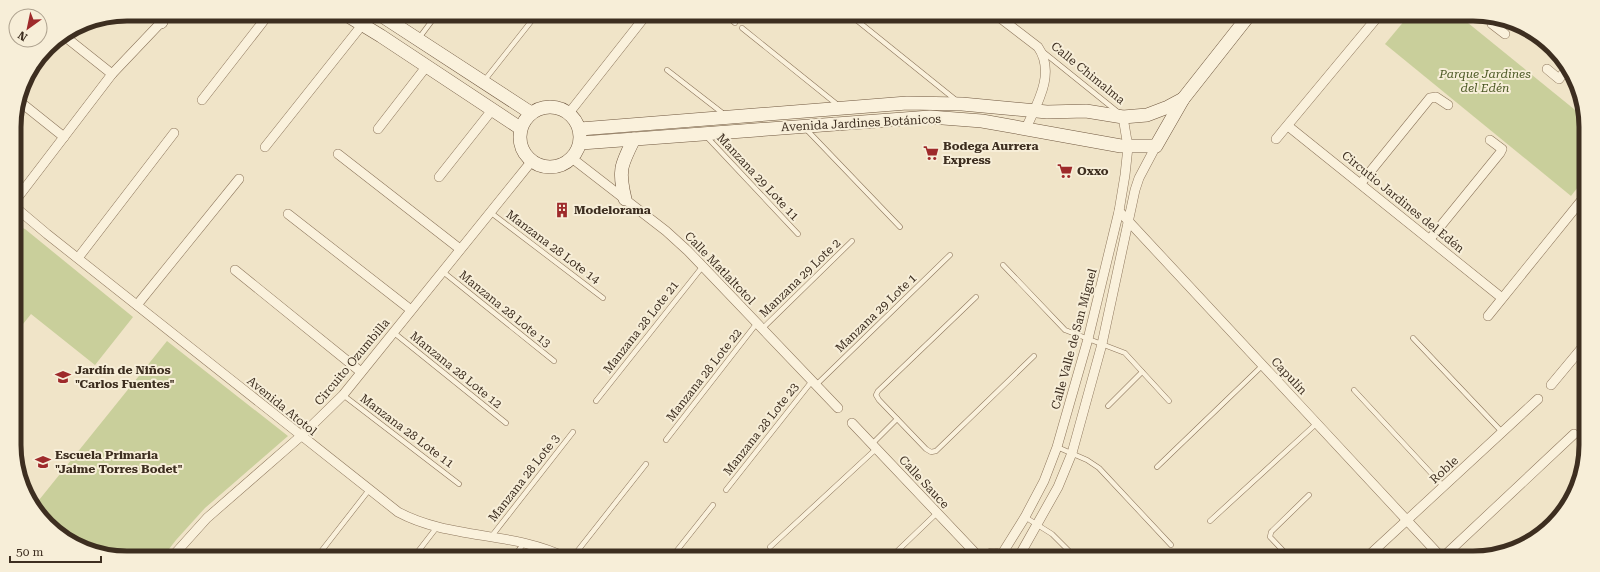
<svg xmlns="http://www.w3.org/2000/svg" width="1600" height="572" font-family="'Roboto Serif',serif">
  <rect width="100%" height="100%" fill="#f0e4c8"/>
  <!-- green -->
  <g fill="#c9cf9b">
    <polygon points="1410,14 1457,14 1585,118 1585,178 1571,196 1385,44"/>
    <polygon points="20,227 25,229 133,317 95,365 31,314 15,334 15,229"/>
    <polygon points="167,341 288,436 205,508 176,540 162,558 127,558 91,552 42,519 35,505"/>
  </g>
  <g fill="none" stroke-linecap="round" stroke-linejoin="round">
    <defs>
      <g id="lane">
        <polyline points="724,14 735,23"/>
        <polyline points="849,14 957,101"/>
        <polyline points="742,28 839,106"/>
        <polyline points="419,38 437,14"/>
        <polyline points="1042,51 1119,113"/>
        <polyline points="667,70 725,115"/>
        <polyline points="484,81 537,14"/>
        <polyline points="806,129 900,227"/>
        <polyline points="706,136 798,234"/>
        <polyline points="490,212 603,298"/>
        <polyline points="1003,265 1065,330 1125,353 1169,401"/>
        <polyline points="442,271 554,361"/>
        <polyline points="976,297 878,391 876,395 879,400 926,449 931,452 936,451 1034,356"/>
        <polyline points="762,329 852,241"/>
        <polyline points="393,332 506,423"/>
        <polyline points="1413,338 1502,432"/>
        <polyline points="816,385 950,255"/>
        <polyline points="1354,390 1443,486"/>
        <polyline points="343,395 459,484"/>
        <polyline points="596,401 703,266"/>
        <polyline points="1108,406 1142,372"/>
        <polyline points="666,440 757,323"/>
        <polyline points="872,444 897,419"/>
        <polyline points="1057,447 1087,460 1099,468 1171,545"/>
        <polyline points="1157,467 1263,365"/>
        <polyline points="726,490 812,381"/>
        <polyline points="1025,517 1052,534 1076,558"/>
        <polyline points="1210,521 1317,423"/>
        <polyline points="491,537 573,432"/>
        <polyline points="770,547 876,449"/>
        <polyline points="1178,552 1184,558"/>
        <polyline points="316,558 369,490"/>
        <polyline points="413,558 437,527"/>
        <polyline points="513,558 524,543"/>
        <polyline points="572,558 646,464"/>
        <polyline points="671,558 713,505"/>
        <polyline points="759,558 764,553"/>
        <polyline points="890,558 937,513"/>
        <polyline points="1290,558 1272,539 1270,537 1271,532 1309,495"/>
      </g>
      <g id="street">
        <path d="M995,14L1038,47C1056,73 1037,104 1026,128"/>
        <polyline points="1150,14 1155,18"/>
        <polyline points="1495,18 1492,24 1505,34"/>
        <polyline points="63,35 112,74"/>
        <polyline points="1547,69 1559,79 1566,70"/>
        <polyline points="202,100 269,14"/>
        <polyline points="19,101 64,137"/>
        <polyline points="569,113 647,14"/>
        <polyline points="1288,126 1502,298"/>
        <polyline points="378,129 426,67"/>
        <polyline points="1276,139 1380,14"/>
        <polyline points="265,147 362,25"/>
        <polyline points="338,154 460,249"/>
        <polyline points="573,159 666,231 688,251 838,408"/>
        <polyline points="439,177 492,110"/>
        <polyline points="1361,183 1430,98 1436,97 1448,105"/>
        <polyline points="15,201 112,74 169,14"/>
        <path d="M15,207L47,234L398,512C450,540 514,531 567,558"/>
        <polyline points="1119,211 1442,558"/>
        <polyline points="288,214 411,310"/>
        <polyline points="1430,239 1500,153 1502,149 1490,140"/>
        <polyline points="78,258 174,133"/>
        <polyline points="235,270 361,372"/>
        <polyline points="137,305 239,179"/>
        <polyline points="1488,316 1585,196"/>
        <polyline points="1551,385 1586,343"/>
        <polyline points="852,423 980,558"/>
        <polyline points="1002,554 1025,517 1044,481 1057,447 1088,339 1119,211 1125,175 1128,147 1123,117"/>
        <polyline points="171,558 207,518 301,436 343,395 531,162"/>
        <path d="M980,558C989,552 997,550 1006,558"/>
        <polyline points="1018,558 1058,487 1072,453 1102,344 1135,190 1139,178 1156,146"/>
        <polyline points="1366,558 1538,399"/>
        <polyline points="1442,558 1574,434"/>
      </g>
      <g id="secondary">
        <polyline points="160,14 161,22"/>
        <polyline points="345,14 381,36 520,128"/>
        <polyline points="379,14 531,113"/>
        <circle cx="550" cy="137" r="30"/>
        <polyline points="580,129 907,103 962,104 1047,112 1086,111 1123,117 1147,115 1168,107 1183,99"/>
        <polyline points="581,143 930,117 982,121 1121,146 1156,146 1183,99 1250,14"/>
        <path d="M625,199C618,170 621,165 634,139"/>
      </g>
    </defs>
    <!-- lane casing -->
    <use href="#lane" stroke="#8d765c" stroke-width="5.5"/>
    <!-- street casing -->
    <use href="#street" stroke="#8d765c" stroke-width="10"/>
    <!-- secondary casing -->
    <use href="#secondary" stroke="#6f573f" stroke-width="14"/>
    <!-- lane -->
    <use href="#lane" stroke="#faf1dc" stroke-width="4.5"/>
    <!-- street -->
    <use href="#street" stroke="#faf1dc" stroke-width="9"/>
    <!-- secondary -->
    <use href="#secondary" stroke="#faf1dc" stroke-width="13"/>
  </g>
  <!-- icons -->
  <defs>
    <symbol id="supermarket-bare" viewBox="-9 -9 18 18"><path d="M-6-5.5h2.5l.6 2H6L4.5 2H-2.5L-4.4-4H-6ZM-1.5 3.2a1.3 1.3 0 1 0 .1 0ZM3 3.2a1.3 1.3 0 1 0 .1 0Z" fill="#9e2a2b" stroke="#f7eed8" stroke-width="2.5" paint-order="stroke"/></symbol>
    <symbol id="building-bare" viewBox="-9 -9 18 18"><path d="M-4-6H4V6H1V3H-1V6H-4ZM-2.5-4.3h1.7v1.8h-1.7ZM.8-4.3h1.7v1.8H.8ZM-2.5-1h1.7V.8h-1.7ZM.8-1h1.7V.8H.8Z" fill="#9e2a2b" stroke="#f7eed8" stroke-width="2.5" paint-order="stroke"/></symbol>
    <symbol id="school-bare" viewBox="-9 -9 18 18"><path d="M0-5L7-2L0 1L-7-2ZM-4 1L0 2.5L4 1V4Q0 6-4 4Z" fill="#9e2a2b" stroke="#f7eed8" stroke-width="2.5" paint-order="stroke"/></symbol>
  </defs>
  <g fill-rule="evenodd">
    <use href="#supermarket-bare" x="920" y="142" width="22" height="22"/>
    <use href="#supermarket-bare" x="1054" y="160" width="22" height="22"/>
    <use href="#building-bare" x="551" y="199" width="22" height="22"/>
    <use href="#school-bare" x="52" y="366" width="22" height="22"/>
    <use href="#school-bare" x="32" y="451" width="22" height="22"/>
  </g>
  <g text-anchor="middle" stroke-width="4" stroke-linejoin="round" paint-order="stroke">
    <!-- street labels -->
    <g font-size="12" fill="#3d2e20" stroke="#f7eed8">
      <text transform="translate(1088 73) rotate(39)" y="4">Calle Chimalma</text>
      <text transform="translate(861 123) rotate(-3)" y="4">Avenida Jardines Botánicos</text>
      <text transform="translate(758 177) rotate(47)" y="4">Manzana 29 Lote 11</text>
      <text transform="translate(1403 202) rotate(39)" y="4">Circutio Jardines del Edén</text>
      <text transform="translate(553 247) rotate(37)" y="4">Manzana 28 Lote 14</text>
      <text transform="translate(720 268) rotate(46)" y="4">Calle Matlaltotol</text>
      <text transform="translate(800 278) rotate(-44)" y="4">Manzana 29 Lote 2</text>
      <text transform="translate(505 309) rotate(39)" y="4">Manzana 28 Lote 13</text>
      <text transform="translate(876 313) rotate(-44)" y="4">Manzana 29 Lote 1</text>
      <text transform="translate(641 327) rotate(-52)" y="4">Manzana 28 Lote 21</text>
      <text transform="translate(1074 339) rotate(-75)" y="4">Calle Valle de San Miguel</text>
      <text transform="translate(352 362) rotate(-50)" y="4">Circuito Ozumbilla</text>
      <text transform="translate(456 370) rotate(39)" y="4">Manzana 28 Lote 12</text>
      <text transform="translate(704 375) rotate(-52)" y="4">Manzana 28 Lote 22</text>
      <text transform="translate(1289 376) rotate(47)" y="4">Capulín</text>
      <text transform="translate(282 406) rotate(39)" y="4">Avenida Atotol</text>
      <text transform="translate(761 429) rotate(-52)" y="4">Manzana 28 Lote 23</text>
      <text transform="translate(407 431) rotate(37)" y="4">Manzana 28 Lote 11</text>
      <text transform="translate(1444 470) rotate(-43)" y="4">Roble</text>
      <text transform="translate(524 478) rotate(-52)" y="4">Manzana 28 Lote 3</text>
      <text transform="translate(924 482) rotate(47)" y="4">Calle Sauce</text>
    </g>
    <!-- park labels -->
    <g font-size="12" font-style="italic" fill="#4d5a26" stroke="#f7eed8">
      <text x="1485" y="78">Parque Jardines<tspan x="1485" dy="14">del Edén</tspan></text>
    </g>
    <!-- poi labels -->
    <g font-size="12" font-weight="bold" fill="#3d2e20" stroke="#f7eed8" text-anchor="start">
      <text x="943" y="150">Bodega Aurrera<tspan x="943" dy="14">Express</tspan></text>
      <text x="1077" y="175">Oxxo</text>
      <text x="574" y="214">Modelorama</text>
      <text x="75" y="374">Jardín de Niños<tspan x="75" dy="14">"Carlos Fuentes"</tspan></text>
      <text x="55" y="459">Escuela Primaria<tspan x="55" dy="14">"Jaime Torres Bodet"</tspan></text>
    </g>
  </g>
  <!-- crop -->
  <path d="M0 0H1600V572H0ZM127 21H1473A106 106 0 0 1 1579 127V445A106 106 0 0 1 1473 551H127A106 106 0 0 1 21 445V127A106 106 0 0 1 127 21Z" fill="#f7eed8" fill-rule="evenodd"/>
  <path fill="none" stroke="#3d2e20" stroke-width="5" d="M127 21H1473A106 106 0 0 1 1579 127V445A106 106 0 0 1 1473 551H127A106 106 0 0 1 21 445V127A106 106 0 0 1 127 21Z"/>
  <!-- north arrow -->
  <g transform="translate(28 28) rotate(213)"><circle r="19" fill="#f7eed8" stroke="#ada18e"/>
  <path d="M0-3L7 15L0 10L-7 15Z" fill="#9e2a2b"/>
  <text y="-6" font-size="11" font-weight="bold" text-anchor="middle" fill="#3d2e20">N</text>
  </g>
  <!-- scale -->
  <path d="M10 556v6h91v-6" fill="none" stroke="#3d2e20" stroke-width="2"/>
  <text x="16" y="556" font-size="12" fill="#3d2e20" stroke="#f7eed8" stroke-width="3" paint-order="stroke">50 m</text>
</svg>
